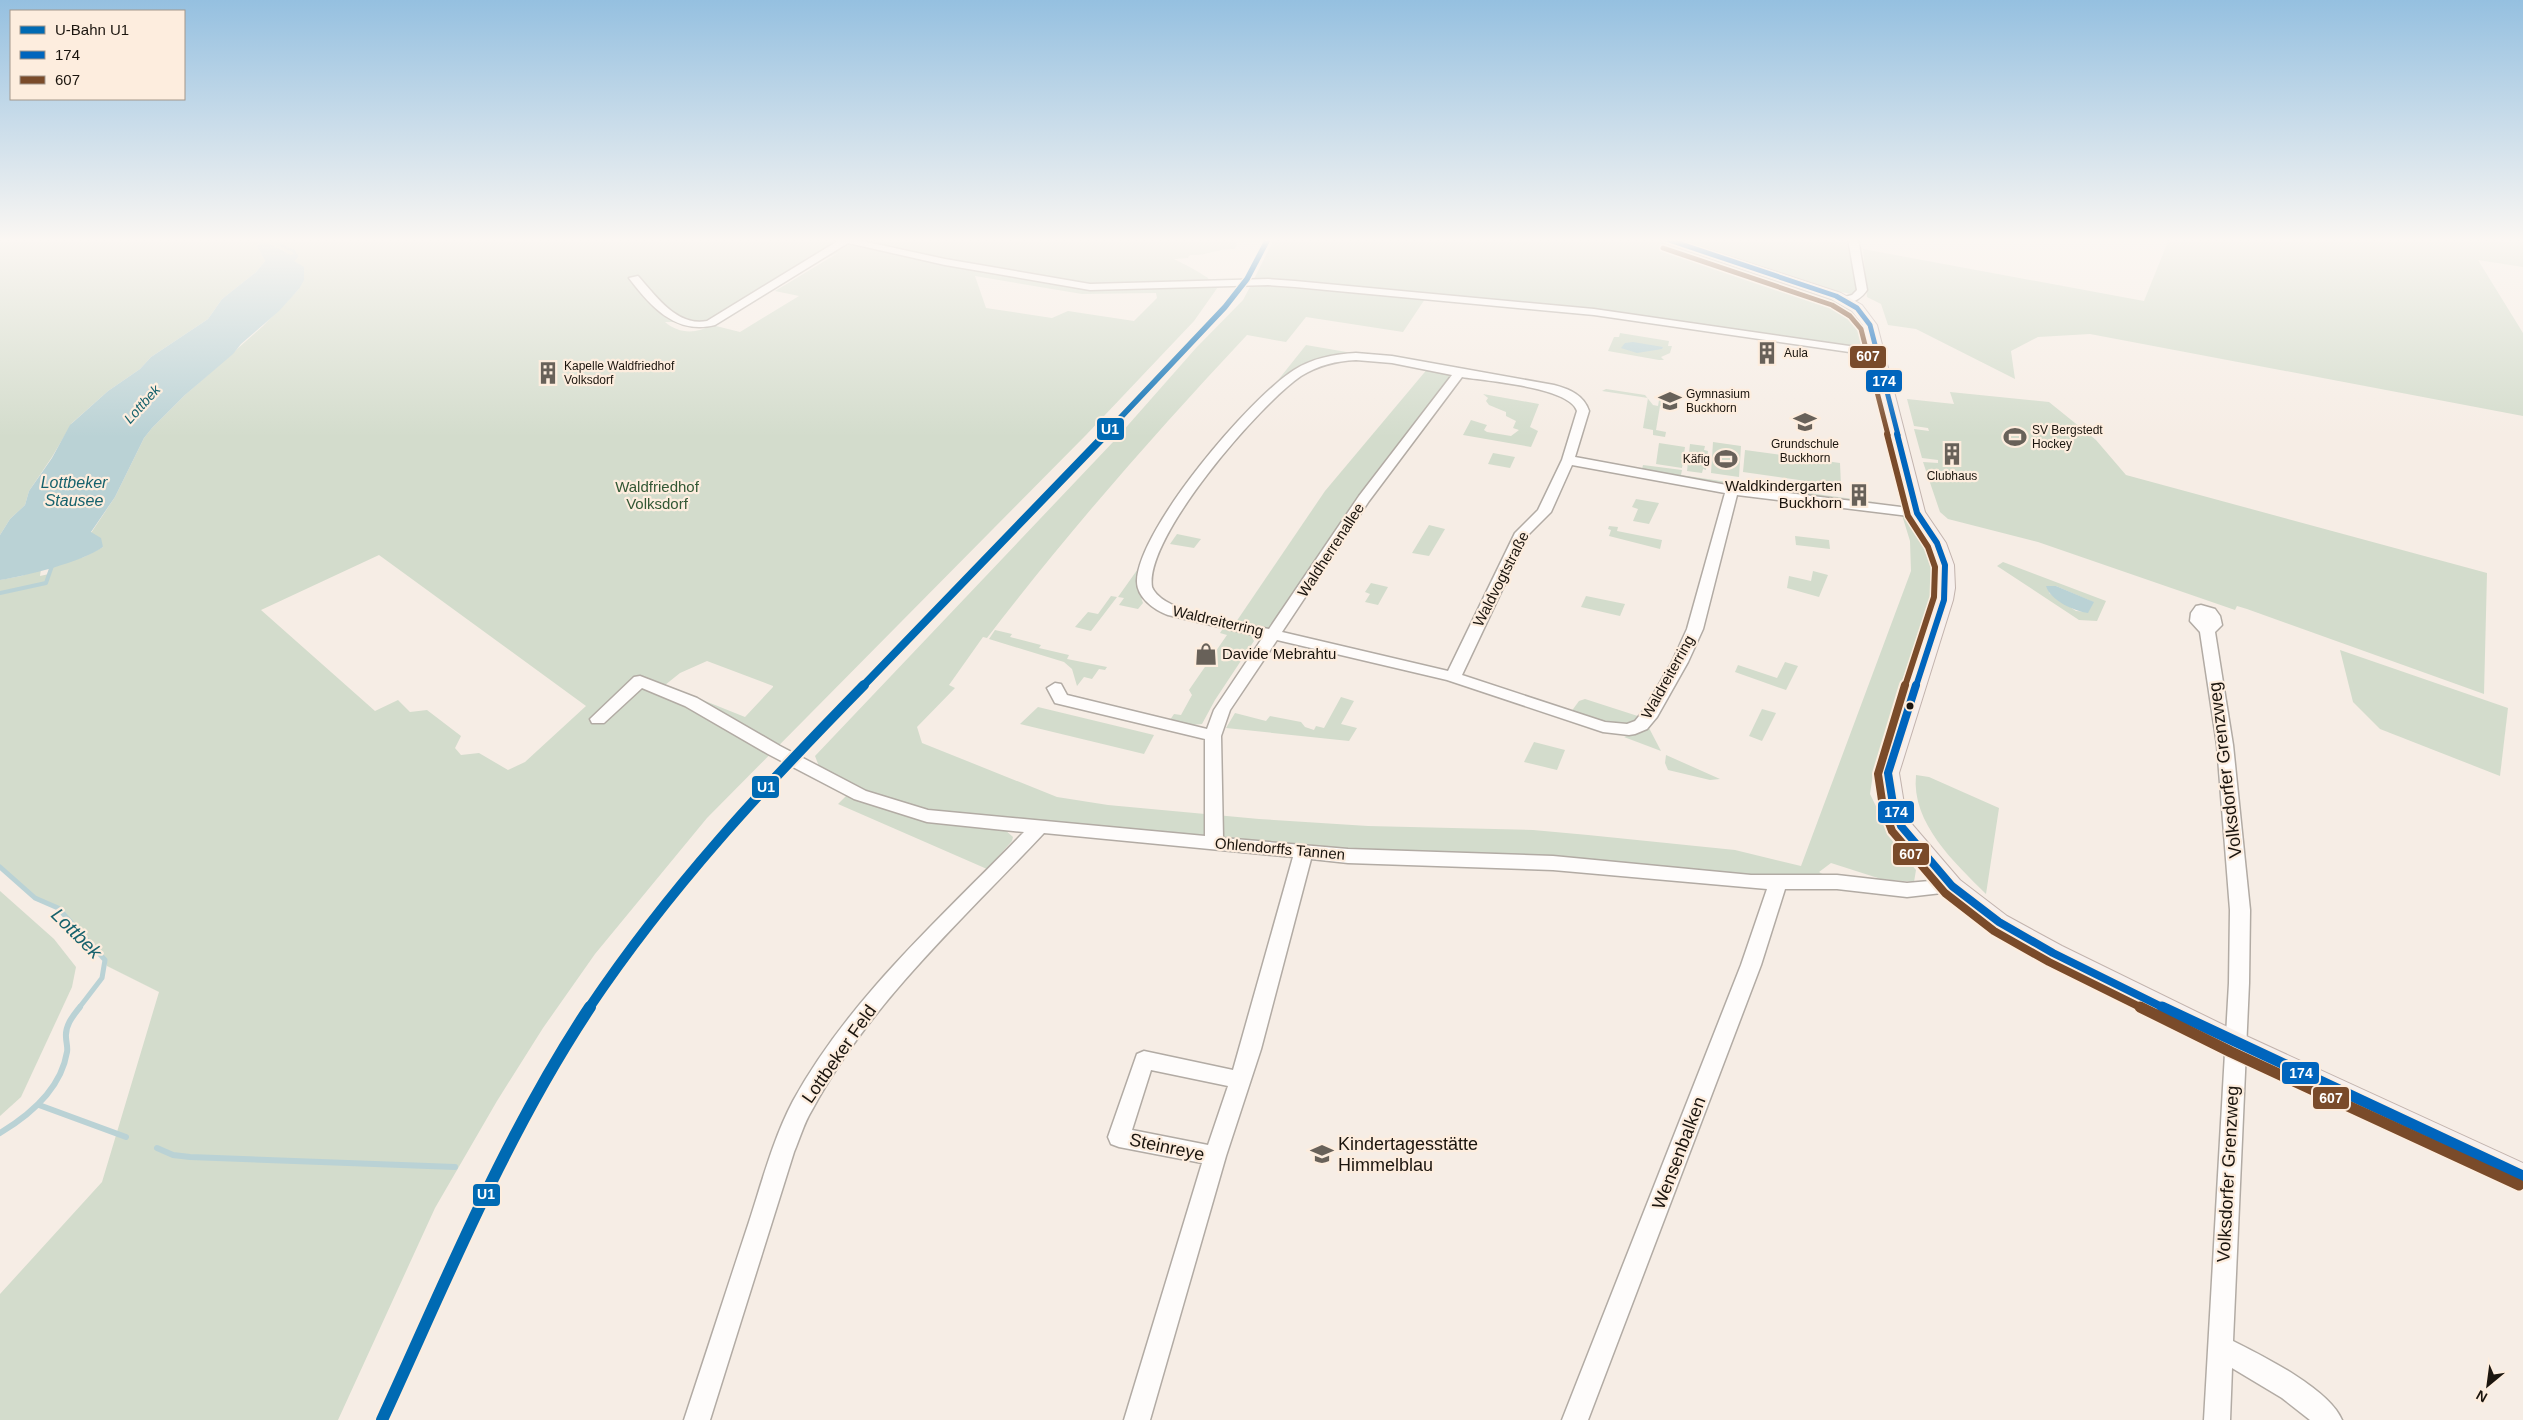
<svg xmlns="http://www.w3.org/2000/svg" width="2523" height="1420" font-family="Arial,sans-serif">
  <rect width="100%" height="100%" fill="#f6ede5"/>
  <!-- green -->
  <g fill="#d3dccc" fill-rule="evenodd">
    <path d="M0,239H1239L1235,249C1218,248 1207,256 1190,255L1188,258L1174,259C1186,265 1196,270 1208,278L1210,287H1218L1194,321L1086,435L707,818L595,954L543,1028L497,1101L435,1208L338,1420H0V1294L102,1182L159,992L107,966L105,960L58,908L35,898L0,867V580L21,576L41,569L40,576L49,574L48,579L53,566L84,557L103,547L91,533L115,497L144,438L152,428L185,395L263,326L299,289L291,255L266,241L258,247L265,261L256,272L222,299L208,319L151,357L140,369L108,391L72,423L52,457L29,491L25,505L10,519L0,535ZM838,253L775,291L799,296L740,332L712,325C696,334 679,334 665,322H711L782,276ZM975,276L1082,294L1156,293L1157,298L1134,321L1068,311L1052,318L986,308ZM379,555L586,706L525,762L508,770L479,753L461,755L455,748L461,736L427,710L410,712L398,700L375,711L261,610ZM707,661L773,686V687L745,717L665,685L680,673Z"/>
    <polygon points="1274,239 1660,239 1806,288 1843,304 1861,324 1864,347 1856,348 1688,323 1280,279 1254,279"/>
    <polygon points="1672,239 1846,239 1857,290 1851,294 1832,290"/>
    <polygon points="2169,239 2523,239 2523,267 2478,260 2523,333 2523,416 2090,334 2038,337 2011,351 2015,379 1916,329 1888,325 1881,304 1867,297 1863,249 2144,301"/>
    <path d="M1251,285L1425,299L1403,332L1306,317L1286,342L1247,335C1156,432 1068,532 987,638L983,637L949,685L955,688L917,727L922,743L1057,797L1108,805L1259,819L1368,826L1533,830L1588,835L1735,850L1801,866L1911,571L1910,541L1902,515L1918,519L1926,533L1937,568L1935,597L1882,742L1873,774L1870,794L1895,845L1916,870L1914,882L1881,879L1831,863L1819,872L1837,882L1348,856L891,806L820,769L815,756L1114,441L1196,348L1243,300Z"/>
    <polygon points="1620,333 1669,341 1668,346 1672,346 1670,353 1661,357 1664,360 1659,360 1608,351 1614,337 1619,337"/>
    <polygon points="1306,345 1358,354 1331,359 1282,385 1275,384"/>
    <polygon points="1429,367 1455,371 1274,628 1263,632 1234,625 1325,491"/>
    <polygon points="1606,389 1645,395 1653,405 1658,406 1659,400 1672,402 1671,407 1660,406 1656,430 1666,432 1665,437 1653,435 1653,430 1643,428 1648,398 1602,391"/>
    <polygon points="1950,392 2049,402 2096,440 2126,475 2487,573 2484,694 2247,609 2237,606 2235,610 2038,542 1948,519 1940,512 1923,462 1938,463 1938,460 1922,458 1914,429 1929,431 1928,428 1914,426 1907,399 1954,404"/>
    <polygon points="1483,394 1539,404 1530,427 1538,431 1531,447 1463,435 1471,420 1487,425 1484,430 1487,432 1511,436 1519,430 1513,428 1516,421 1506,416 1506,412 1489,405 1486,401 1488,398"/>
    <polygon points="1713,442 1741,446 1739,477 1711,473"/>
    <polygon points="1659,443 1685,447 1682,468 1656,464"/>
    <polygon points="1690,444 1705,446 1704,450 1708,451 1706,470 1703,469 1702,473 1687,471"/>
    <polygon points="1745,450 1840,463 1841,486 1743,472"/>
    <polygon points="1493,453 1515,457 1510,468 1488,464"/>
    <polygon points="1643,465 1682,470 1681,475 1734,483 1736,486 1647,471 1642,469"/>
    <polygon points="1740,484 1884,503 1741,487"/>
    <polygon points="1636,499 1659,503 1649,524 1633,521 1638,509 1632,507"/>
    <polygon points="1429,525 1445,529 1429,556 1412,553"/>
    <polygon points="1609,526 1618,527 1617,531 1662,540 1660,549 1609,536 1611,530 1608,529"/>
    <polygon points="1177,534 1201,539 1194,548 1170,544"/>
    <polygon points="1795,536 1829,540 1830,549 1796,545"/>
    <path d="M2003,562L2106,601L2097,621L2079,620L1997,566ZM2056,586L2093,602L2088,612L2076,611L2049,593Z"/>
    <polygon points="1140,566 1138,589 1143,603 1138,609 1119,605 1124,598 1118,597"/>
    <polygon points="1813,571 1828,575 1819,597 1787,588 1789,576 1811,581"/>
    <polygon points="1371,583 1388,587 1378,605 1365,602 1370,594 1365,592"/>
    <polygon points="1111,596 1117,597 1091,631 1075,627 1088,612 1098,614"/>
    <polygon points="1586,596 1625,604 1620,616 1581,607"/>
    <polygon points="1224,627 1250,634 1254,641 1215,700 1202,724 1191,725 1170,720 1174,714 1181,715 1192,695 1189,690 1227,635 1220,633"/>
    <polygon points="995,630 1012,634 1010,637 1041,645 1039,648 1069,655 1067,659 1107,667 1105,670 1099,669 1092,679 1084,677 1077,686 1072,669 1064,662 989,639"/>
    <polygon points="2340,650 2508,708 2500,776 2380,729 2353,702"/>
    <polygon points="1785,662 1798,666 1786,690 1735,672 1738,665 1777,678"/>
    <polygon points="1341,697 1354,701 1341,724 1357,728 1349,741 1226,728 1235,713 1266,721 1270,716 1301,722 1305,727 1314,730 1316,726 1324,728"/>
    <polygon points="1585,699 1647,719 1635,727 1568,716 1579,701"/>
    <polygon points="1038,707 1154,735 1144,754 1020,724"/>
    <polygon points="1762,709 1776,713 1762,741 1749,736"/>
    <polygon points="1649,728 1661,751 1624,737"/>
    <polygon points="1534,742 1565,750 1557,770 1524,762"/>
    <polygon points="1666,755 1720,779 1710,780 1668,770 1665,763"/>
    <path d="M1916,775L1929,777L1999,808L1986,894C1955,863 1911,823 1916,775Z"/>
    <polygon points="847,795 893,812 913,816 1004,829 1013,837 1012,841 987,869 838,804"/>
    <polygon points="0,891 54,939 76,967 72,987 21,1097 0,1116"/>
  </g>
  <!-- water -->
  <g fill="#bad2d5">
    <path d="M265,241L291,255L298,254V257L294,261L304,267V280L299,289L279,311L241,344L233,354L185,395L152,428L144,438L115,497L91,532L101,538L103,547C82,562 26,576 0,580V535L10,519L25,505L29,491L52,458L70,425L108,391L140,369L151,357L208,319L222,299L256,272L265,261L257,246Z"/>
    <polygon points="1633,342 1663,347 1662,349 1637,353 1621,348 1625,343"/>
    <path d="M2046,586H2056L2094,602L2088,613C2074,611 2051,601 2046,586Z"/>
  </g>
  <g fill="none" stroke-linecap="round" stroke-linejoin="round">
    <!-- stream-far3 -->
    <polyline stroke="#bad2d5" stroke-width="3" points="267,239 294,251 296,257 294,259"/>
    <!-- stream-far2 -->
    <polyline stroke="#bad2d5" stroke-width="4" points="0,593 46,583 53,563"/>
    <!-- stream-far1 -->
    <polyline stroke="#bad2d5" stroke-width="5" points="0,867 35,898 58,908 105,960 102,978 79,1008"/>
    <!-- stream -->
    <g stroke="#bad2d5" stroke-width="6">
      <polyline points="39,1105 126,1137"/>
      <path d="M0,1133C30,1115 61,1089 67,1052C68,1047 66,1042 66,1037C65,1025 73,1016 80,1007"/>
      <polyline points="157,1148 173,1155 190,1157 455,1167"/>
    </g>
    <defs>
      <g id="minor">
        <path d="M841,239H853L945,259L1090,284L1268,279L1295,281L1594,309L1877,350L1883,353L1877,356L1594,315L1295,287L1268,285L1090,290L945,265L848,243L715,325C676,335 651,307 629,278L638,276C656,296 677,327 707,321Z"/>
        <path d="M1848,239H1858L1867,290C1861,299 1853,304 1841,302V298L1852,295L1857,290Z"/>
        <path d="M1356,353L1392,356L1554,385C1569,389 1584,395 1589,411L1575,457L1732,486L1917,509L1924,513L1917,517L1737,495L1703,629L1688,662L1657,717L1647,729L1635,734L1629,735L1603,732L1447,680L1277,640L1230,710L1221,736L1223,838L1348,849L1553,856L1751,875H1837L1907,883L1952,879L1959,881L1961,886L1959,891L1907,897L1837,889H1785L1761,965L1588,1420H1562L1741,965L1767,889L1553,870L1348,863L1311,859L1261,1049L1226,1156L1150,1420H1124L1202,1163L1119,1147L1111,1144L1108,1137L1137,1054L1144,1051L1233,1070L1293,857L1044,833C962,920 869,1004 812,1110C804,1123 800,1138 794,1152L710,1420H684C706,1354 727,1288 749,1222C762,1182 773,1139 793,1101C850,997 943,916 1024,832L927,822L854,799L768,754L685,706L642,688L604,723H592L590,719L634,677L640,676L697,698L780,746L866,791L928,810L1205,836V739L1055,703L1047,688L1055,683L1061,684L1067,695L1207,729L1214,710L1263,637L1168,615C1154,610 1136,597 1137,580C1140,527 1249,399 1294,370C1313,358 1334,354 1356,353ZM1356,360L1392,363L1452,375L1359,496L1269,629C1241,623 1163,614 1152,587C1144,537 1261,403 1301,376C1319,365 1336,361 1356,360ZM1462,377C1486,381 1570,387 1577,411L1562,460L1538,510L1515,533L1448,671L1282,632L1369,501ZM1572,465L1725,493L1687,629L1672,662L1644,710L1635,721L1627,724L1605,722L1462,675L1528,535L1551,512ZM1151,1070L1228,1086L1208,1145L1132,1130Z"/>
        <path d="M2201,605L2215,609L2220,616L2222,625L2215,632L2233,745L2250,910L2249,983L2233,1341C2263,1356 2329,1389 2342,1420H2310L2282,1398L2232,1368L2230,1420H2204L2229,983L2230,910L2217,745L2200,632L2190,621L2191,613L2196,606Z"/>
      </g>
      <polygon id="major" points="1660,239 1676,239 1841,293 1862,305 1877,325 1925,512 1946,543 1954,565 1955,588 1953,600 1899,773 1904,804 1911,823 1960,880 2007,916 2062,946 2244,1035 2523,1163 2523,1189 2226,1051 2044,960 1991,928 1944,892 1890,826 1882,804 1877,773 1935,600 1937,588 1936,565 1929,543 1909,513 1863,325 1852,311 1831,299 1662,242"/>
    </defs>
    <!-- minor casing -->
    <use href="#minor" stroke="#b2aba4" stroke-width="3"/>
    <!-- major casing -->
    <use href="#major" stroke="#c2b3ad" stroke-width="2"/>
    <!-- minor -->
    <use href="#minor" fill="#fefcfb" fill-rule="evenodd"/>
    <!-- major -->
    <use href="#major" fill="#f7f0ed" fill-rule="evenodd"/>
    <defs>
      <polyline id="bus-1-far3" points="1666,239 1836,296 1857,308 1870,325 1898,435"/>
      <polyline id="bus-1-far2" points="1897,434 1917,513 1937,543 1945,565 1944,600 1916,686"/>
      <polyline id="bus-1-far1" points="1916,685 1888,773 1893,804 1901,826 1952,886 1999,922 2053,953 2164,1008"/>
      <polyline id="bus-1" points="2162,1007 2523,1176"/>
      <polyline id="bus-2-far3" points="1663,248 1832,305 1850,316 1861,329 1888,435"/>
      <polyline id="bus-2-far2" points="1887,434 1908,516 1928,547 1935,567 1934,597 1905,686"/>
      <polyline id="bus-2-far1" points="1905,685 1878,774 1883,807 1892,831 1945,893 1994,931 2049,962 2142,1008"/>
      <polyline id="bus-2" points="2140,1007 2231,1052 2519,1185"/>
    </defs>
    <!-- bus-1-far3 casing -->
    <use href="#bus-1-far3" stroke="#fdedde" stroke-width="8"/>
    <!-- bus-1-far2 casing -->
    <use href="#bus-1-far2" stroke="#fdedde" stroke-width="9"/>
    <!-- bus-1-far1 casing -->
    <use href="#bus-1-far1" stroke="#fdedde" stroke-width="12"/>
    <!-- bus-1 casing -->
    <use href="#bus-1" stroke="#fdedde" stroke-width="14"/>
    <!-- bus-2-far3 casing -->
    <use href="#bus-2-far3" stroke="#fdedde" stroke-width="8"/>
    <!-- bus-2-far2 casing -->
    <use href="#bus-2-far2" stroke="#fdedde" stroke-width="9"/>
    <!-- bus-2-far1 casing -->
    <use href="#bus-2-far1" stroke="#fdedde" stroke-width="12"/>
    <!-- bus-2 casing -->
    <use href="#bus-2" stroke="#fdedde" stroke-width="14"/>
    <!-- bus-1-far3 -->
    <use href="#bus-1-far3" stroke="#0065bd" stroke-width="5"/>
    <!-- bus-1-far2 -->
    <use href="#bus-1-far2" stroke="#0065bd" stroke-width="6"/>
    <!-- bus-1-far1 -->
    <use href="#bus-1-far1" stroke="#0065bd" stroke-width="8"/>
    <!-- bus-1 -->
    <use href="#bus-1" stroke="#0065bd" stroke-width="11"/>
    <!-- bus-2-far3 -->
    <use href="#bus-2-far3" stroke="#7a4b2a" stroke-width="5"/>
    <!-- bus-2-far2 -->
    <use href="#bus-2-far2" stroke="#7a4b2a" stroke-width="6"/>
    <!-- bus-2-far1 -->
    <use href="#bus-2-far1" stroke="#7a4b2a" stroke-width="8"/>
    <!-- bus-2 -->
    <use href="#bus-2" stroke="#7a4b2a" stroke-width="11"/>
    <defs>
      <polyline id="metro-1-far3" points="1104,435 1225,307 1247,279 1268,239"/>
      <polyline id="metro-1-far2" points="863,686 1106,434"/>
      <path id="metro-1-far1" d="M589,1008C671,886 762,789 864,685"/>
      <path id="metro-1" d="M382,1420C446,1281 505,1135 590,1007"/>
    </defs>
    <!-- metro-1-far3 casing -->
    <use href="#metro-1-far3" stroke="#fdedde" stroke-width="8"/>
    <!-- metro-1-far2 casing -->
    <use href="#metro-1-far2" stroke="#fdedde" stroke-width="11"/>
    <!-- metro-1-far1 casing -->
    <use href="#metro-1-far1" stroke="#fdedde" stroke-width="14"/>
    <!-- metro-1 casing -->
    <use href="#metro-1" stroke="#fdedde" stroke-width="16"/>
    <!-- metro-1-far3 -->
    <use href="#metro-1-far3" stroke="#006ab3" stroke-width="5.5"/>
    <!-- metro-1-far2 -->
    <use href="#metro-1-far2" stroke="#006ab3" stroke-width="8"/>
    <!-- metro-1-far1 -->
    <use href="#metro-1-far1" stroke="#006ab3" stroke-width="10"/>
    <!-- metro-1 -->
    <use href="#metro-1" stroke="#006ab3" stroke-width="12"/>
  </g>
  <!-- sky -->
  <linearGradient id="sky" x2="0" y2="1"><stop stop-color="#95c0e0"/><stop offset="0.55" stop-color="#fbf7f3"/><stop offset="1" stop-color="#fbf7f3" stop-opacity="0"/></linearGradient>
  <rect width="2523" height="437" fill="url(#sky)"/>
  <!-- icons -->
  <defs>
    <symbol id="building-bare" viewBox="-9 -9 18 18"><path d="M-4-6H4V6H1V3H-1V6H-4ZM-2.5-4.3h1.7v1.8h-1.7ZM.8-4.3h1.7v1.8H.8ZM-2.5-1h1.7V.8h-1.7ZM.8-1h1.7V.8H.8Z" fill="#686159" stroke="#fdedde" stroke-width="2.5" paint-order="stroke"/></symbol>
    <symbol id="school-bare" viewBox="-9 -9 18 18"><path d="M0-5L7-2L0 1L-7-2ZM-4 1L0 2.5L4 1V4Q0 6-4 4Z" fill="#686159" stroke="#fdedde" stroke-width="2.5" paint-order="stroke"/></symbol>
    <symbol id="stadium-bare" viewBox="-9 -9 18 18"><path d="M0-5a6.5 5 0 1 0 0 10a6.5 5 0 1 0 0-10ZM-3.5-1.8h7v3.6h-7Z" fill="#686159" stroke="#fdedde" stroke-width="2.5" paint-order="stroke"/></symbol>
    <symbol id="shop-bare" viewBox="-9 -9 18 18"><path d="M-5-2.5h2.3a2.7 3.5 0 0 1 5.4 0H5L5.5 6h-11ZM-1.5-2.5h3a1.5 2.3 0 0 0-3 0Z" fill="#686159" stroke="#fdedde" stroke-width="2.5" paint-order="stroke"/></symbol>
  </defs>
  <g fill-rule="evenodd">
    <use href="#building-bare" x="1751" y="337" width="32" height="32"/>
    <use href="#building-bare" x="532" y="357" width="32" height="32"/>
    <use href="#school-bare" x="1654" y="385" width="32" height="32"/>
    <use href="#school-bare" x="1789" y="406" width="32" height="32"/>
    <use href="#stadium-bare" x="1999" y="421" width="32" height="32"/>
    <use href="#building-bare" x="1936" y="438" width="32" height="32"/>
    <use href="#stadium-bare" x="1710" y="443" width="32" height="32"/>
    <use href="#building-bare" x="1843" y="479" width="32" height="32"/>
    <use href="#shop-bare" x="1190" y="638" width="32" height="32"/>
    <use href="#school-bare" x="1306" y="1138" width="32" height="32"/>
  </g>
  <!-- markers -->
  <circle fill="#1b150e" stroke="#fdedde" stroke-width="2" cx="1910" cy="706" r="4.5"/>
  <g text-anchor="middle" stroke-width="4.5" stroke-linejoin="round" paint-order="stroke">
    <!-- far-poi labels -->
    <g font-size="12" fill="#1b150e" stroke="#fdedde" text-anchor="start">
      <text x="1784" y="357">Aula</text>
      <text x="564" y="370">Kapelle Waldfriedhof<tspan x="564" dy="14">Volksdorf</tspan></text>
      <text x="1686" y="398">Gymnasium<tspan x="1686" dy="14">Buckhorn</tspan></text>
      <text x="2032" y="434">SV Bergstedt<tspan x="2032" dy="14">Hockey</tspan></text>
      <text x="1805" y="448" text-anchor="middle">Grundschule<tspan x="1805" dy="14">Buckhorn</tspan></text>
      <text x="1710" y="463" text-anchor="end">Käfig</text>
      <text x="1952" y="480" text-anchor="middle">Clubhaus</text>
    </g>
    <!-- far-water labels -->
    <g font-size="14" font-style="italic" fill="#17626d" stroke="#fdedde">
      <text transform="translate(142 404) rotate(-48)" y="5">Lottbek</text>
    </g>
    <!-- poi labels -->
    <g font-size="15" fill="#1b150e" stroke="#fdedde" text-anchor="end">
      <text x="1842" y="491">Waldkindergarten<tspan x="1842" dy="17">Buckhorn</tspan></text>
      <text x="1222" y="659" text-anchor="start">Davide Mebrahtu</text>
    </g>
    <!-- park labels -->
    <g font-size="15" fill="#325734" stroke="#fdedde">
      <text x="657" y="492">Waldfriedhof<tspan x="657" dy="17">Volksdorf</tspan></text>
    </g>
    <!-- street labels -->
    <g font-size="15" fill="#1b150e" stroke="#fdedde">
      <text transform="translate(1331 550) rotate(-57)" y="5">Waldherrenallee</text>
      <text transform="translate(1501 579) rotate(-63)" y="5">Waldvogtstraße</text>
      <text transform="translate(1218 621) rotate(13)" y="5">Waldreiterring</text>
      <text transform="translate(1668 677) rotate(-61)" y="5">Waldreiterring</text>
      <text transform="translate(1280 849) rotate(5)" y="5">Ohlendorffs Tannen</text>
    </g>
    <!-- water labels -->
    <g font-size="16" font-style="italic" fill="#17626d" stroke="#fdedde">
      <text x="74" y="488">Lottbeker<tspan x="74" dy="18">Stausee</tspan></text>
    </g>
    <!-- near-street labels -->
    <g font-size="18" fill="#1b150e" stroke="#fdedde">
      <text transform="translate(2225 770) rotate(-97)" y="6">Volksdorfer Grenzweg</text>
      <text transform="translate(839 1054) rotate(-55)" y="6">Lottbeker Feld</text>
      <text transform="translate(1167 1147) rotate(12)" y="6">Steinreye</text>
      <text transform="translate(1679 1153) rotate(-69)" y="6">Wensenbalken</text>
      <text transform="translate(2228 1174) rotate(-87)" y="6">Volksdorfer Grenzweg</text>
    </g>
    <!-- near-poi labels -->
    <g font-size="18" fill="#1b150e" stroke="#fdedde" text-anchor="start">
      <text x="1338" y="1150">Kindertagesstätte<tspan x="1338" dy="21">Himmelblau</tspan></text>
    </g>
    <!-- near-water labels -->
    <g font-size="19" font-style="italic" fill="#17626d" stroke="#fdedde">
      <text transform="translate(77 933) rotate(45)" y="7">Lottbek</text>
    </g>
  </g>
  <g stroke="#fdedde" stroke-width="2">
    <rect x="1849" y="345" width="38" height="24" rx="5" fill="#7a4b2a"/>
    <rect x="1865" y="369" width="38" height="24" rx="5" fill="#0065bd"/>
    <rect x="1096" y="417" width="29" height="24" rx="5" fill="#006ab3"/>
    <rect x="751" y="775" width="29" height="24" rx="5" fill="#006ab3"/>
    <rect x="1877" y="800" width="38" height="24" rx="5" fill="#0065bd"/>
    <rect x="1892" y="842" width="38" height="24" rx="5" fill="#7a4b2a"/>
    <rect x="2281" y="1061" width="39" height="24" rx="5" fill="#0065bd"/>
    <rect x="2312" y="1086" width="38" height="24" rx="5" fill="#7a4b2a"/>
    <rect x="472" y="1183" width="29" height="24" rx="5" fill="#006ab3"/>
  </g>
  <g font-size="14" text-anchor="middle" font-weight="bold" fill="#fff">
    <text x="1868" y="361">607</text>
    <text x="1884" y="386">174</text>
    <text x="1110" y="434">U1</text>
    <text x="766" y="792">U1</text>
    <text x="1896" y="817">174</text>
    <text x="1911" y="859">607</text>
    <text x="2301" y="1078">174</text>
    <text x="2331" y="1103">607</text>
    <text x="486" y="1199">U1</text>
  </g>
  <!-- legend -->
  <rect x="10" y="10" width="175" height="90" fill="#fdedde" stroke="#a3978b"/>
  <rect x="20" y="26" width="25" height="8" fill="#006ab3" stroke="#a3978b"/>
  <text x="55" y="35" font-size="15" fill="#1b150e">U-Bahn U1</text>
  <rect x="20" y="51" width="25" height="8" fill="#0065bd" stroke="#a3978b"/>
  <text x="55" y="60" font-size="15" fill="#1b150e">174</text>
  <rect x="20" y="76" width="25" height="8" fill="#7a4b2a" stroke="#a3978b"/>
  <text x="55" y="85" font-size="15" fill="#1b150e">607</text>
  <!-- north arrow -->
  <g transform="translate(2488 1385) rotate(209)" stroke="#fdedde" stroke-width="4" paint-order="stroke">
  <path d="M0-4L9 19L0 12L-9 19Z" fill="#1b150e"/>
  <text y="-8" font-size="14" font-weight="bold" text-anchor="middle" fill="#1b150e">N</text>
  </g>
</svg>
